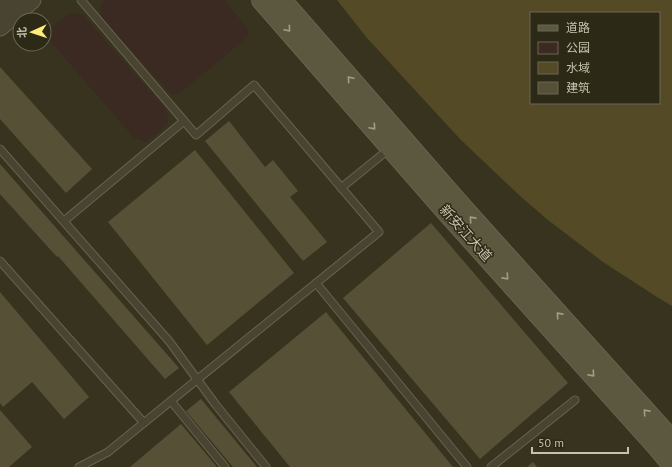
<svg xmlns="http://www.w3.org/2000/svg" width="672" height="467" font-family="'PT Sans','Noto Sans SC',sans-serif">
  <rect width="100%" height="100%" fill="#38331e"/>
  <!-- green -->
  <g fill="#3b2a22">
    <path d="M105,0H224L249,30L248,37L179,94H171L101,18C100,11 99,5 105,0Z"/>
    <polygon points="71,13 77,13 83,15 165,108 168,117 168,125 146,142 134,138 49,40 52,27"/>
  </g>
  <!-- water -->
  <path fill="#544b26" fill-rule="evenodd" d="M337,0H672V306L657,297L603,262L548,220L519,195L460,139L367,38ZM531,13H659V103H531Z"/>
  <!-- building -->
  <g fill="#565136">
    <polygon points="0,67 92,169 66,193 0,119"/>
    <polygon points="229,121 265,167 273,160 298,191 290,197 327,242 303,261 205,141"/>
    <polygon points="195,150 294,273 207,345 108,222"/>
    <polygon points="0,164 179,368 165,379 58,256 57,257 0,194"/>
    <polygon points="431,223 568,383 480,459 343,298"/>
    <polygon points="0,292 89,397 64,419 32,382 3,407 0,403"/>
    <polygon points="326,312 453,467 290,467 229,392"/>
    <polygon points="201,399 257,467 233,467 186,411"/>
    <polygon points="0,410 32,447 9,467 0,467"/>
    <polygon points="181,424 217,467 130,467"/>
    <polygon points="533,462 537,467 527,467"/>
  </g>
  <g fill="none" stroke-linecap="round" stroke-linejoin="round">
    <defs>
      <g id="service">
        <polyline points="0,149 169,341 216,405 266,467"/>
        <polyline points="341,188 389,149"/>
        <polyline points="64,221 184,121"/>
        <polyline points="0,261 144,423"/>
        <polyline points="316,283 467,467"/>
        <polyline points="171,401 225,467"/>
        <polyline points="79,467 108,452 379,232 254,85 196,135 81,0"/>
        <polyline points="491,467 575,400"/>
      </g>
      <g id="tertiary">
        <polyline points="0,11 13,0"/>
        <polyline points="0,27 32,0"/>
      </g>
      <g id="secondary">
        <polyline points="262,0 447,212 656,445 672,464"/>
        <polyline points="281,0 458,203 672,441"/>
      </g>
    </defs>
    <!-- service casing -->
    <use href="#service" stroke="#67634f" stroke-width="9"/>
    <!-- tertiary casing -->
    <use href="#tertiary" stroke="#67634f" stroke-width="19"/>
    <!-- secondary casing -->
    <use href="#secondary" stroke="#67634f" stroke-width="22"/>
    <!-- service -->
    <use href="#service" stroke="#484431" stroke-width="7"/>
    <!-- tertiary -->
    <use href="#tertiary" stroke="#484431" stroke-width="17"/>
    <!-- secondary -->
    <use href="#secondary" stroke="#5c583f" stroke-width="20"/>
  </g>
  <!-- one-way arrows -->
  <defs><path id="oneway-chevron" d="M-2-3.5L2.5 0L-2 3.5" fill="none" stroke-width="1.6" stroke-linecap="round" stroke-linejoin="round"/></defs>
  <g stroke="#a19d85">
    <use href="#oneway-chevron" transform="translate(288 29) rotate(49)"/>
    <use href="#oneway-chevron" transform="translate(350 79) rotate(-131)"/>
    <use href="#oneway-chevron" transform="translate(373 127) rotate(49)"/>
    <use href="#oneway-chevron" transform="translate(472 219) rotate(-132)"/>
    <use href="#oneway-chevron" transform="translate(506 277) rotate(48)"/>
    <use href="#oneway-chevron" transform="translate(559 315) rotate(-132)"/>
    <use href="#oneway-chevron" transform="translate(592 374) rotate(48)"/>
    <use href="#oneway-chevron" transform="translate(646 412) rotate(-132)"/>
  </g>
  <g text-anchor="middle" stroke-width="3" stroke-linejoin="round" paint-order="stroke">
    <!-- street labels -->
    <g font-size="14" fill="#c6c2ab" stroke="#2d2917">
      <text transform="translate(466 233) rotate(48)" y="5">新安江大道</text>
    </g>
  </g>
  <!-- legend -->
  <rect x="530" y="12" width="130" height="92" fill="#2d2917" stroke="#6a6652"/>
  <rect x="538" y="25" width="20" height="6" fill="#5c583f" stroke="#6a6652"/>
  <text x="566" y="32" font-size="12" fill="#c6c2ab">道路</text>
  <rect x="538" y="42" width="20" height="12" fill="#3b2a22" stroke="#6a6652"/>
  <text x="566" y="52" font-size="12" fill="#c6c2ab">公园</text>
  <rect x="538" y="62" width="20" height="12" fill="#544b26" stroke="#6a6652"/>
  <text x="566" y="72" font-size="12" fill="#c6c2ab">水域</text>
  <rect x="538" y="82" width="20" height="12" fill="#565136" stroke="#6a6652"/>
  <text x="566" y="92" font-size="12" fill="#c6c2ab">建筑</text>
  <!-- north arrow -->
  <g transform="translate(32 32) rotate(267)"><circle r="19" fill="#2d2917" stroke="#6a6652"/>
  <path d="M0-3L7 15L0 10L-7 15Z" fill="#ffeb77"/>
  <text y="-6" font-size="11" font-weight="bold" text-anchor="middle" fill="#c6c2ab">北</text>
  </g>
  <!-- scale -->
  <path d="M532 447v6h96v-6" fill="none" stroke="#c6c2ab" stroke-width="2"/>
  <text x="538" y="447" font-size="12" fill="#c6c2ab" stroke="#2d2917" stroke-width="3" paint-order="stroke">50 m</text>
</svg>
